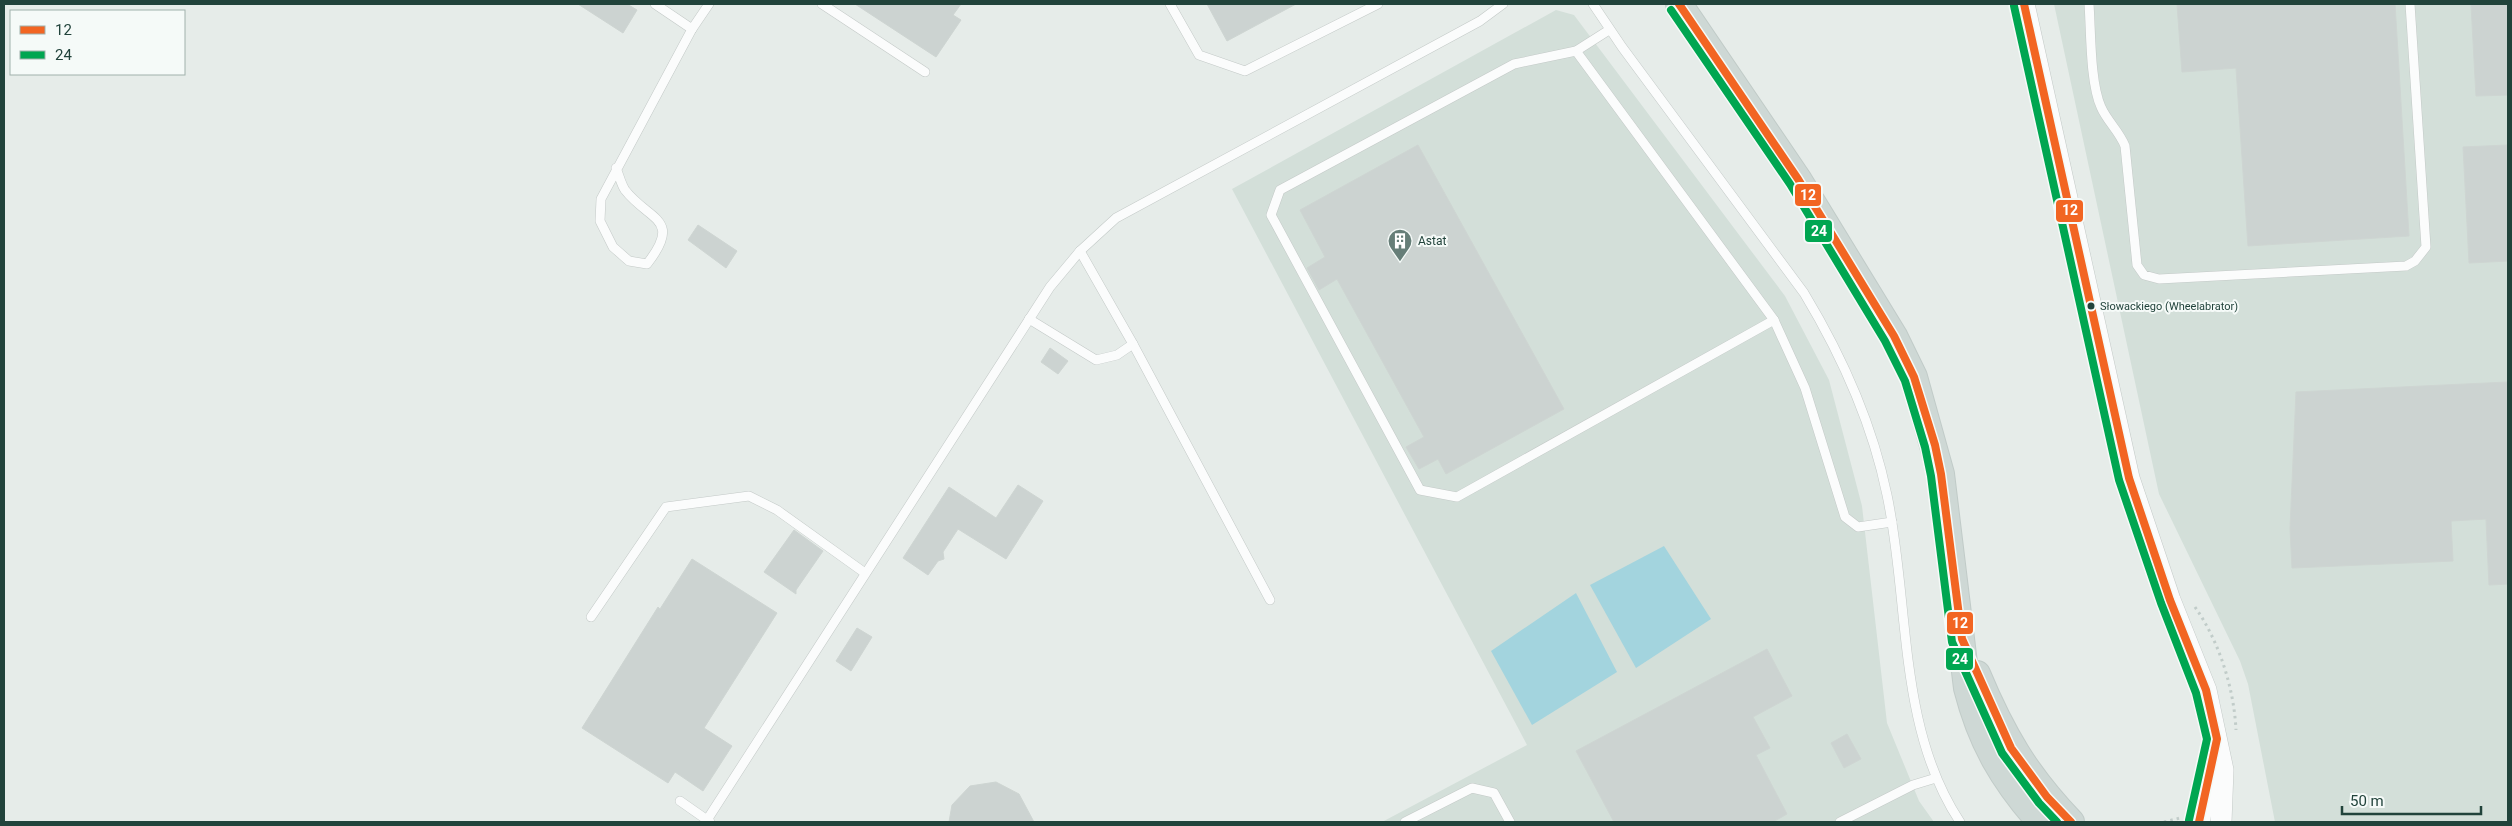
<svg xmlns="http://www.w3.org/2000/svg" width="2512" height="826" font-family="Roboto,sans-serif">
  <rect width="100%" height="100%" fill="#e6ece9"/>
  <!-- built -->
  <g fill="#d3dfd9">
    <polygon points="2054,4 2508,4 2508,822 2275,822 2248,684 2240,661 2159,494"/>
    <polygon points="1556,10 1574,15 1785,296 1829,380 1862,506 1887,723 1919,801 1934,822 1382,822 1527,745 1232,189"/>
  </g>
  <!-- water -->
  <g fill="#a3d4de">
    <polygon points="1664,546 1711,619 1636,668 1590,585"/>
    <polygon points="1576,593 1617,672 1532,725 1491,651"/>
  </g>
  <!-- building -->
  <g fill="#ccd3d1" stroke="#ced5d2">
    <polygon points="578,4 627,4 637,10 623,33"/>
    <polygon points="855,4 961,4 953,15 961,20 936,57"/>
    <polygon points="1207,4 1296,4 1227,41"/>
    <polygon points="2177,4 2395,4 2409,236 2248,246 2236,68 2182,72"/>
    <polygon points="2471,4 2508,4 2508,95 2476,96"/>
    <polygon points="1418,145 1564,409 1446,474 1438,459 1419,469 1406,447 1424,437 1337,279 1319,290 1307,268 1325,257 1300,210"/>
    <polygon points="2508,145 2508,261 2469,263 2463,147"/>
    <polygon points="698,225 737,251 726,268 688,240"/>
    <polygon points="1050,348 1068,361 1058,374 1041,362"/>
    <polygon points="2508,382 2508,584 2489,585 2486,519 2451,521 2453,561 2292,568 2290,528 2296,392"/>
    <polygon points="1018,485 1043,501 1006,559 958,529 943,552 944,559 938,561 928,575 903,558 949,487 996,518"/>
    <polygon points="794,530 823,551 796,590 796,594 764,572"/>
    <polygon points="692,559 777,613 704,728 732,746 703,791 675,772 668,783 582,728 658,607 660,609"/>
    <polygon points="857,628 872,637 851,671 836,661"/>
    <polygon points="1767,649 1792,696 1753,717 1770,748 1756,755 1787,814 1773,822 1614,822 1576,751"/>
    <polygon points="1847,734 1861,759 1844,768 1831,743"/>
    <polygon points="996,782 1019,794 1034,822 949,822 952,805 970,786"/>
  </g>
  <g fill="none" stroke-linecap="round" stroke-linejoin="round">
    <defs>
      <g id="service">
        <polyline points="655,4 692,29"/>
        <polyline points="822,4 925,72"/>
        <polyline points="1170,4 1199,55 1245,71 1378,4"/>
        <path d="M1593,4L1622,47L1804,293C1842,356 1872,422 1887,495C1910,603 1897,727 1960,822"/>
        <path d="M2089,4C2091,31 2090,83 2101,107C2107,121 2119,131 2125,146L2137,265L2144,275L2159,279L2406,266L2415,261L2426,247L2410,4"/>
        <polyline points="1609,30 1576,51 1514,64 1280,190 1271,215 1420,490 1457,497 1774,320"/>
        <polyline points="1576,51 1774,320 1805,388 1845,517 1858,527 1892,522"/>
        <path d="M616,168C619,175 621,184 625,190C649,221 683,218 647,264L629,261L613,247L600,221L601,199L692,29L709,4"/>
        <polyline points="1080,251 1133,344 1270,600"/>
        <polyline points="1029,319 1096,360 1117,355 1133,344"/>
        <polyline points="591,617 666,507 749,496 777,510 865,573"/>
        <polyline points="680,801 710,822"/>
        <polyline points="707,820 1050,287 1080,251 1116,218 1480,21 1503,4"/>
        <polyline points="1405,822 1472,788 1494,793 1510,822"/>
        <polyline points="1840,822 1913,785 1936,778"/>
      </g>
      <g id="tertiary">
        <polyline points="2024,4 2129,478 2170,600 2206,690 2223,770 2221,822"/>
        <polyline points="2199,822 2213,757"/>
      </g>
      <g id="primary">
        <path d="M1679,4L1798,179L1894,336L1914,377L1941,474L1967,688C1981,743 2003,780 2040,822"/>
        <path d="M1977,674C2002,734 2026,775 2071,822"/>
      </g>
    </defs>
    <!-- service casing -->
    <use href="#service" stroke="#c3c9c7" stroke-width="10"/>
    <!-- tertiary casing -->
    <use href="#tertiary" stroke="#c3c9c7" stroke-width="22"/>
    <!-- primary casing -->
    <use href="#primary" stroke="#c1cbc8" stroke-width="28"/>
    <!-- path -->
    <g stroke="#c1ccc9" stroke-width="3" stroke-dasharray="2.5 4" stroke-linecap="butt">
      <path d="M2195,607C2219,641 2234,688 2236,730"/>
      <polyline points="2164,822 2180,818"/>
    </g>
    <!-- service -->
    <use href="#service" stroke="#fbfcfc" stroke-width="9"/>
    <!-- tertiary -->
    <use href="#tertiary" stroke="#fbfcfc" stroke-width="21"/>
    <!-- primary -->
    <use href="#primary" stroke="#ced8d5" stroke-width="26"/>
    <defs>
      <g id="bus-1">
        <polyline points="1679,4 1798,179 1894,336 1914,377 1935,445 1941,474 1962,639 2011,748 2047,797 2071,822"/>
        <polyline points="2024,4 2129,478 2170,600 2206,690 2217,739 2199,822"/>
      </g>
      <g id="bus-2">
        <polyline points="2014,6 2119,480 2161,603 2196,693 2207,739 2189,820"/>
        <polyline points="1671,10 1790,184 1885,341 1905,381 1925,447 1931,476 1952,642 2002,753 2039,803 2057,822"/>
      </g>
    </defs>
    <!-- bus-1 casing -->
    <use href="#bus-1" stroke="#f5faf8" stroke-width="11"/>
    <!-- bus-2 casing -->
    <use href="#bus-2" stroke="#f5faf8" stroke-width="11"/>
    <!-- bus-1 -->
    <use href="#bus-1" stroke="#f26522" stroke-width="8"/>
    <!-- bus-2 -->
    <use href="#bus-2" stroke="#00a651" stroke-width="8"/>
  </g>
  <!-- icons -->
  <defs>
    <symbol id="building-pin" viewBox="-11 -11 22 30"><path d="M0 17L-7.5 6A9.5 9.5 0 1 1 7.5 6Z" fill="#667e78" stroke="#f5faf8"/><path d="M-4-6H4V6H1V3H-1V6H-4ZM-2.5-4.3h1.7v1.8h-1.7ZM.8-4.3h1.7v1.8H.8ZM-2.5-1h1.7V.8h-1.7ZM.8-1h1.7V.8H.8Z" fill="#fff"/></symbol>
  </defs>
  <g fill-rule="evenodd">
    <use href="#building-pin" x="1386" y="227" width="28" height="38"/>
  </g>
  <!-- markers -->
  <circle fill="#21433b" stroke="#f5faf8" stroke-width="2" cx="2091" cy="306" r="4.5"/>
  <g text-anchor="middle" stroke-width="4" stroke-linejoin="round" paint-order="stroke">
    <!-- bus labels -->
    <g font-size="11" fill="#21433b" stroke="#f5faf8" text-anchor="start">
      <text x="2100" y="310">Słowackiego (Wheelabrator)</text>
    </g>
    <!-- poi labels -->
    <g font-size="12" fill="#21433b" stroke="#f5faf8" text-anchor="start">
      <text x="1418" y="245">Astat</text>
    </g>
  </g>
  <g stroke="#f5faf8" stroke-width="2">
    <rect x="1794" y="183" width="28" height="24" rx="5" fill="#f26522"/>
    <rect x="2055" y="199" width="29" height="24" rx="5" fill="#f26522"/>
    <rect x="1804" y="219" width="29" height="24" rx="5" fill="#00a651"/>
    <rect x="1946" y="611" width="28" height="24" rx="5" fill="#f26522"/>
    <rect x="1945" y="647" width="29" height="24" rx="5" fill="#00a651"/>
  </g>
  <g font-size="14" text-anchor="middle" font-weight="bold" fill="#fff">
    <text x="1808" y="200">12</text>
    <text x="2070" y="215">12</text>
    <text x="1819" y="236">24</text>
    <text x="1960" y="628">12</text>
    <text x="1960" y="664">24</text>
  </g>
  <!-- border -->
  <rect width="2512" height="826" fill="none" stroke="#21433b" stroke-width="10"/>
  <!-- legend -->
  <rect x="10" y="10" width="175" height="65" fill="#f5faf8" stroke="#a0b1ac"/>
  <rect x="20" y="26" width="25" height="8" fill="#f26522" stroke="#a0b1ac"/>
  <text x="55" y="35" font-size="15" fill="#21433b">12</text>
  <rect x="20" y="51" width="25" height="8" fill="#00a651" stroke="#a0b1ac"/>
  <text x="55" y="60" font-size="15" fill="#21433b">24</text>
  <!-- scale -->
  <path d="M2342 806v8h139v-8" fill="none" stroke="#21433b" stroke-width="2.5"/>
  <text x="2350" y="806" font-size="15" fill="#21433b" stroke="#f5faf8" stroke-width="4" paint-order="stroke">50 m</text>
</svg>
